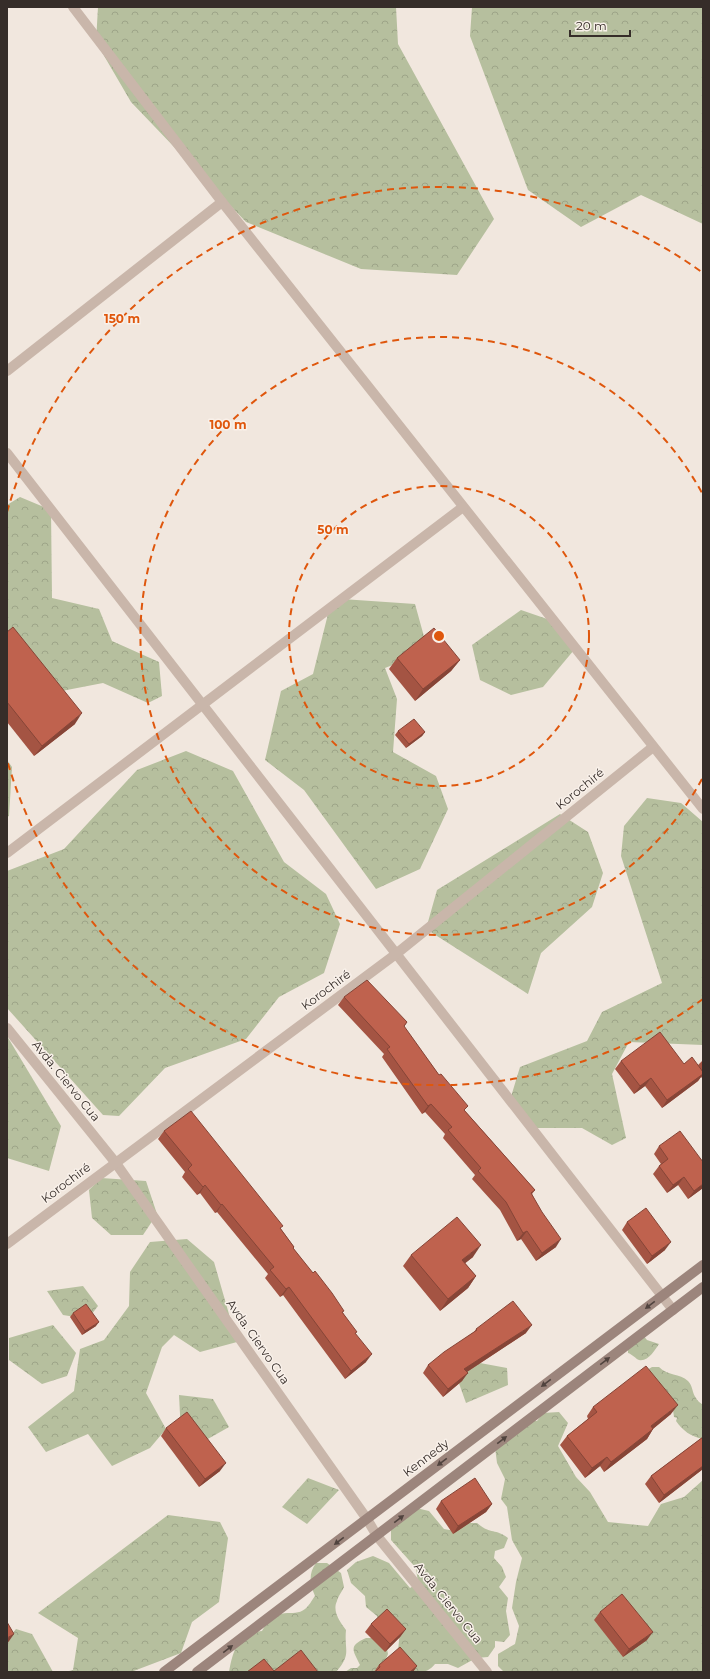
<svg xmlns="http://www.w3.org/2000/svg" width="710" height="1679" font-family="Montserrat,sans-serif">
  <defs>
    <pattern id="forest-crowns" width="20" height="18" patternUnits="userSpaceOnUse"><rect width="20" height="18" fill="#b6bf9e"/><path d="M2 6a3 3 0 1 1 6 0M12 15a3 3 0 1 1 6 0" fill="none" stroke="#9da488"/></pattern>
  </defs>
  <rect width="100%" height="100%" fill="#f1e7de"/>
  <!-- forest -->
  <g fill="url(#forest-crowns)">
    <polygon points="98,7 396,7 398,44 494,219 457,275 361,269 246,222 131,102 96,42"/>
    <polygon points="472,7 703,7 703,224 641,195 581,227 528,190 470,36"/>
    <polygon points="20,497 51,510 52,598 99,609 112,641 159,662 162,696 148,703 103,683 41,695 7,654 7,505"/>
    <polygon points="342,599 415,604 428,651 385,668 397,699 393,752 436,776 448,809 420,869 376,889 304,790 265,760 281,691 313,674 329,610"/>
    <polygon points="521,610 553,621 574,650 543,687 511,695 480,680 472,645"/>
    <polygon points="186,751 233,771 284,862 326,894 340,924 324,973 279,997 246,1039 165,1068 119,1116 103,1115 7,1008 7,871 64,849 137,770"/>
    <polygon points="7,760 12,767 9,816 7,817"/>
    <polygon points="647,798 681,803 703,822 703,1045 629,1042 612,1074 626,1138 612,1145 582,1128 531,1128 510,1100 520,1067 587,1041 602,1012 662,983 621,856 624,826"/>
    <polygon points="560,814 588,832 603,873 592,907 541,953 528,994 426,929 437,890"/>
    <polygon points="7,1036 61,1126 49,1171 7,1158"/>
    <polygon points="101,1178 146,1181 157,1214 143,1235 111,1235 92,1218 89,1190"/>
    <polygon points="187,1239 214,1262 237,1342 200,1352 174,1335 162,1347 146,1393 166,1429 150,1448 112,1466 88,1434 46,1452 28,1427 74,1391 80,1349 104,1340 129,1306 130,1272 150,1242"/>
    <polygon points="83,1286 98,1306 88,1319 63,1315 47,1291"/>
    <polygon points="53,1325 76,1353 67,1376 42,1384 9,1360 9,1338"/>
    <path d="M642,1334L647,1340L659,1344C655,1350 648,1362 639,1360C636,1359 632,1354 628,1353V1341Z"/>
    <polygon points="480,1363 507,1368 508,1385 466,1403 456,1375"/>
    <path d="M652,1367H659C667,1376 680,1373 688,1381C693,1386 692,1393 696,1398C697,1401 701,1403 703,1405V1439C691,1437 682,1430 676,1421L677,1418L674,1417L673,1410L647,1370Z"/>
    <polygon points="179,1395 213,1399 229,1427 206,1440 181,1434"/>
    <polygon points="559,1412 568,1423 558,1446 576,1477 590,1492 608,1522 648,1526 661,1504 684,1497 703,1480 703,1672 504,1672 498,1666 498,1654 515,1644 519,1626 512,1608 516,1582 522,1558 512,1540 507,1507 501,1499 505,1479 497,1463 495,1447 527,1420 537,1421 543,1413"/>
    <polygon points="308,1478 339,1490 307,1524 282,1507"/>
    <path d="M416,1508L429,1511L444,1529L455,1531L468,1523H477C491,1535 495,1528 508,1538L504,1548L495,1551L494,1558L502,1567L506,1577L499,1587L508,1598L506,1611L510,1635L504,1642L495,1641V1647L488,1657L476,1658L458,1668L448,1664H435C424,1678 410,1671 397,1663L400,1629L380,1624L377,1616L366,1607L365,1596L351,1583L347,1570L356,1562L373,1556L389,1563L410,1588L418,1583L416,1568L391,1540V1527Z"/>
    <polygon points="168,1515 220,1522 228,1538 219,1602 192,1622 181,1653 131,1672 65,1672 73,1670 78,1638 38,1613"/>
    <path d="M316,1563H327L341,1573L344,1587C342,1592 338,1596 337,1601C332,1611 340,1622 346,1630C344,1651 352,1654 336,1672H229C233,1650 238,1633 262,1631C277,1603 293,1619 305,1609C309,1606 312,1600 315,1596C310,1584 308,1574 316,1563Z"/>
    <polygon points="16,1629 32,1634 53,1672 7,1672 7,1640"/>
    <path d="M366,1638H379L386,1644L388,1654L381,1672H345L351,1668H357L360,1665C353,1650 348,1646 366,1638Z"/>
  </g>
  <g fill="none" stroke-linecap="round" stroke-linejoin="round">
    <!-- minor -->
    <g stroke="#c9b6aa" stroke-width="10">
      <polyline points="73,7 222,202 703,809"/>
      <polyline points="7,371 222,202"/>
      <polyline points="7,453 673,1310"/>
      <polyline points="7,853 463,507"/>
      <polyline points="7,1028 115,1162 367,1519 377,1536 487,1672"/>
      <polyline points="7,1244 396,954 653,747"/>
    </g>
    <!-- secondary -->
    <g stroke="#9c857c" stroke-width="10">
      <polyline points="164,1672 703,1265"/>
      <polyline points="197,1672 703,1287"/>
    </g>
  </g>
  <!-- wall -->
  <g fill="#a45443">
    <polygon points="7,632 75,724 34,756 7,722"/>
    <polygon points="397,658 460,660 451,671 415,701 389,669"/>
    <polygon points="398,731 425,732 422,736 406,748 395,735"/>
    <polygon points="344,997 407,1022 404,1027 465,1111 535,1190 532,1194 556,1247 536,1261 521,1239 517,1241 500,1210 472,1179 475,1175 443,1138 445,1134 425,1112 422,1114 382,1057 384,1054 338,1005"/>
    <polygon points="703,1060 703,1079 701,1077 698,1081 662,1108 645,1086 634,1094 615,1069 621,1061 684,1064 698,1065"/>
    <polygon points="164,1131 281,1229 294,1247 293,1248 343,1313 355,1334 366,1362 345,1379 283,1295 280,1297 265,1278 268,1274 217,1212 215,1213 200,1193 197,1195 182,1177 185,1172 158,1139"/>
    <polygon points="659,1146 703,1188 688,1199 678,1185 667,1193 653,1174 659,1166 661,1164 654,1154"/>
    <polygon points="627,1222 665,1250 647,1264 622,1230"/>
    <polygon points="411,1255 473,1257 465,1263 476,1276 468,1288 440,1311 403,1266"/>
    <polygon points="73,1313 96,1326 82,1335 70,1317"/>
    <polygon points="476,1329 526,1333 467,1372 462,1381 443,1397 423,1373 428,1365 474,1332"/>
    <polygon points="593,1407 671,1414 653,1429 647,1439 604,1472 600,1466 585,1478 560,1445 567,1436 588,1419 587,1416"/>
    <polygon points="166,1428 220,1471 199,1487 161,1436"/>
    <polygon points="703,1437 703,1469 659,1503 645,1484 651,1476"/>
    <polygon points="441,1501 492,1504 486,1512 453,1534 436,1509"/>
    <polygon points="600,1612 647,1640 623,1657 594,1620"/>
    <polygon points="371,1624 406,1629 400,1637 385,1652 365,1632"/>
    <polygon points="379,1665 417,1666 413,1672 374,1672"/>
  </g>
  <!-- shaded-wall -->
  <g fill="#864537">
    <polygon points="460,660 451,671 415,701 423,689"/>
    <polygon points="82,713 75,724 34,756 42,746"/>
    <polygon points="425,732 422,736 406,748 409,744"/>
    <polygon points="703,1074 698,1081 662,1108 667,1100"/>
    <polygon points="651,1078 645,1086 634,1094 640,1086"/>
    <polygon points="431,1104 425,1112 422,1114 428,1106"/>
    <polygon points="684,1177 678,1185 667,1193 673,1185"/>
    <polygon points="703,1184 703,1188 688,1199 694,1191"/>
    <polygon points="205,1185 200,1193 197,1195 203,1187"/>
    <polygon points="222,1204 217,1212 215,1213 221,1205"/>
    <polygon points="527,1231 521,1239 517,1241 523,1233"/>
    <polygon points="561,1239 556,1247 536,1261 542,1253"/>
    <polygon points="671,1242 665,1250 647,1264 652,1256"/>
    <polygon points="481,1245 473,1257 454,1272 462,1260"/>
    <polygon points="476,1276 468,1288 440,1311 448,1299"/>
    <polygon points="289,1287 283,1295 280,1297 286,1289"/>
    <polygon points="99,1322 96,1326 82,1335 85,1331"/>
    <polygon points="532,1325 526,1333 459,1377 464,1369"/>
    <polygon points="372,1354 366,1362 345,1379 351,1371"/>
    <polygon points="468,1373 462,1381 443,1397 448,1389"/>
    <polygon points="678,1405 671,1414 644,1436 651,1426"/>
    <polygon points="653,1429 647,1439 604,1472 611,1462"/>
    <polygon points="607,1457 600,1466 585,1478 592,1468"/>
    <polygon points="226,1463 220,1471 199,1487 205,1479"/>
    <polygon points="703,1466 703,1469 659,1503 664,1495"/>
    <polygon points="492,1504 486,1512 453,1534 458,1526"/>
    <polygon points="406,1629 400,1637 385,1652 390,1644"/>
    <polygon points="653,1632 647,1640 623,1657 629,1649"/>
    <polygon points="14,1634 7,1644 7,1638"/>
    <polygon points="417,1666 413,1672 410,1672"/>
  </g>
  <!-- building -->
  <g fill="#bf624e" stroke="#864537">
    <polygon points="13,627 82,713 42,746 7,702 7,632"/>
    <polygon points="434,628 460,660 423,689 397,658"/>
    <polygon points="414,719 425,732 409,744 398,731"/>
    <polygon points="367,980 407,1022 404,1026 439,1075 441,1074 468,1106 464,1110 535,1190 531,1193 542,1212 561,1239 542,1253 527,1231 523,1233 506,1202 478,1171 481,1168 448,1130 452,1127 431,1104 428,1106 387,1049 390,1047 344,997"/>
    <polygon points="660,1032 684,1064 692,1057 703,1072 703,1074 667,1100 651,1078 640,1086 621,1061"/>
    <polygon points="191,1111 283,1226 280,1228 294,1247 293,1248 313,1273 315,1271 332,1293 344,1311 342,1312 357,1332 355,1333 372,1354 351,1371 289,1287 286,1289 270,1270 274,1267 222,1204 221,1205 205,1185 203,1187 188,1169 192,1165 164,1131"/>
    <polygon points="680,1131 703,1162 703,1184 694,1191 684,1177 673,1185 659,1166 668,1159 659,1146"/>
    <polygon points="646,1208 671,1242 652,1256 627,1222"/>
    <polygon points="457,1217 481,1245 462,1260 476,1276 448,1299 411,1255"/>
    <polygon points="513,1301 532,1325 464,1369 468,1373 448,1389 428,1365 444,1352 477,1330 476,1329"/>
    <polygon points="86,1304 99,1322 85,1331 73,1313"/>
    <polygon points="646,1366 678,1405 651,1426 653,1429 611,1462 607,1457 592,1468 567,1436 597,1412 593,1407"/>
    <polygon points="187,1412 226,1463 205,1479 166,1428"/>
    <polygon points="703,1437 703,1466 664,1495 651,1476"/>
    <polygon points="475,1478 492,1504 458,1526 441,1501"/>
    <polygon points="622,1594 653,1632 629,1649 600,1612"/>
    <polygon points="387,1609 406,1629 390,1644 371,1624"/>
    <polygon points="7,1622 14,1634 7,1638"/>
    <polygon points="400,1647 417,1666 410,1672 375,1672 380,1667 379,1665"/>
    <polygon points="301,1650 318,1672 247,1672 264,1659 274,1671"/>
  </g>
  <!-- one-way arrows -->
  <defs><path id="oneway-solid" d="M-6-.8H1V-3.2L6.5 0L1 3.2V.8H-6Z"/></defs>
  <g fill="#50433e">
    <use href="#oneway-solid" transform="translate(650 1305) rotate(143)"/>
    <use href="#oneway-solid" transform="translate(605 1361) rotate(-37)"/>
    <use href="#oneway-solid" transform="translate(546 1383) rotate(143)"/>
    <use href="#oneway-solid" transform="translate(502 1440) rotate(-37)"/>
    <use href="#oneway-solid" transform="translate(442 1462) rotate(143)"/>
    <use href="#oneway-solid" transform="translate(399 1519) rotate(-37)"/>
    <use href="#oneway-solid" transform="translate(339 1541) rotate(143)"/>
    <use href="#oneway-solid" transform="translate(228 1649) rotate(-37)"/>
  </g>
  <!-- distance rings -->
  <g fill="none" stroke="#df570d" stroke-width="2" stroke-dasharray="7 5">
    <circle cx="439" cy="636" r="150"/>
    <path d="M702 779A299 299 0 1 1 702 493"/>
    <path d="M703 999A449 449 0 0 1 7 760M7 512A449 449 0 0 1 703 273"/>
  </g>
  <g text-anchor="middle" stroke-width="3" stroke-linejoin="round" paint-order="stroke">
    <!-- street labels -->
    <g font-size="12" fill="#362d29" stroke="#f9f1ea">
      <text transform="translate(580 789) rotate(-39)" y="4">Korochiré</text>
      <text transform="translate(326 990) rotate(-37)" y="4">Korochiré</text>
      <text transform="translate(66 1081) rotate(51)" y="4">Avda. Ciervo Cua</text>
      <text transform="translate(66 1183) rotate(-37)" y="4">Korochiré</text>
      <text transform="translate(258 1342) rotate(55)" y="4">Avda. Ciervo Cua</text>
      <text transform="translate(426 1458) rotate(-37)" y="4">Kennedy</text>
      <text transform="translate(448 1603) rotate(51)" y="4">Avda. Ciervo Cua</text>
    </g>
  </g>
  <circle cx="439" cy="636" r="6" fill="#df570d" stroke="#f9f1ea" stroke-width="2"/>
  <g font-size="12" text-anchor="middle" font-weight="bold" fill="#df570d" stroke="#f9f1ea" stroke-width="3" stroke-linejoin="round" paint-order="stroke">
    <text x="122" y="323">150 m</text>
    <text x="228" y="429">100 m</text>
    <text x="333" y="534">50 m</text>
  </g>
  <!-- border -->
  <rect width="710" height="1679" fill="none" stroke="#362d29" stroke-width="16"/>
  <!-- scale -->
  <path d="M570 30v6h60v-6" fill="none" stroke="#362d29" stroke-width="2"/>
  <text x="576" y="30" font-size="12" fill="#362d29" stroke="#f9f1ea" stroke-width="3" paint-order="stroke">20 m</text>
</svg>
